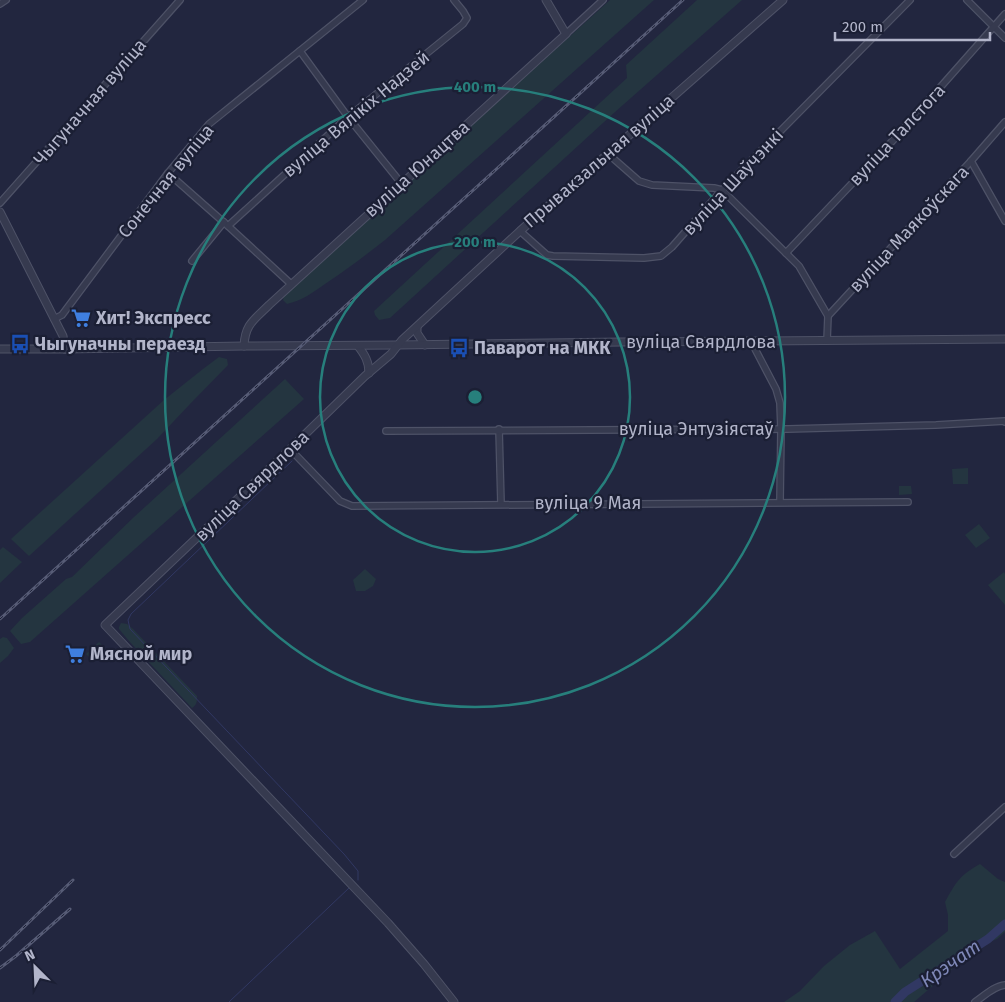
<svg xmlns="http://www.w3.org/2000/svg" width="1005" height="1002" font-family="'Fira Sans',sans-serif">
  <rect width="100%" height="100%" fill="#22263f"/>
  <!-- green -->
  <g fill="#243540">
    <path d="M610,0H654L385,240C366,255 346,270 325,284C314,292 301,301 287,304L283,300L284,295Z"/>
    <polygon points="697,0 742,0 615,112 390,318 379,320 375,315 374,311 627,78 626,65"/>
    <polygon points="219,357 227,359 228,365 190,404 157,439 29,556 11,539 164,400 203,369"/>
    <polygon points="285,379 304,399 30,642 21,644 10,631 22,618 66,579 72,577 134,517"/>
    <polygon points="968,468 968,484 953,484 952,469"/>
    <polygon points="899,486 911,486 912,494 899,495"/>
    <polygon points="979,524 990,538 976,548 965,535"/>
    <polygon points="3,547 22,562 0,583 0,550"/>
    <polygon points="365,569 376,579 373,586 365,591 356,591 353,580"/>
    <polygon points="1004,572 1005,574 1005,605 988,585"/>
    <path d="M121,623L127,624L133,629L197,696C197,701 197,705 192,708L129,641L119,629V627Z"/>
    <polygon points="3,637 7,638 14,648 8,656 0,663 0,639"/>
    <polygon points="99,642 103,646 91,659 86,654"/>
    <path d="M980,864L998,879L1005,882V932L997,939L978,947L914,1002H784L800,991L824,966L850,945L875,931L900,969L948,931V915L945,902C956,882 960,875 980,864Z"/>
  </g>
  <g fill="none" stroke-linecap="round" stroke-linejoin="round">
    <!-- stream -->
    <g stroke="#313863" stroke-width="1">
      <polyline points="292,461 131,614 128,620 130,629 344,854 358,871 358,880"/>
      <polyline points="229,1002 349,888"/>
    </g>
    <!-- river -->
    <polyline stroke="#313863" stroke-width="9" points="895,1002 905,992 988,939 1005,924"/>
    <defs>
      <g id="minor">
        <polyline points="967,0 1005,38"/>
        <polyline points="0,4 6,0"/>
        <polyline points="566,34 603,0"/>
        <polyline points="300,51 348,117 401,183"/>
        <polyline points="607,153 639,181 652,185 714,188 722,190 799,266 828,316"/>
        <polyline points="971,161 1005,221"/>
        <polyline points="168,173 228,226 291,284"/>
        <polyline points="0,203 180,0"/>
        <polyline points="228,226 348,117 463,24 467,18 463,11 454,0"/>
        <polyline points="520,231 547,255 553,256 644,258 661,256 672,247 722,190 910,0"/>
        <polyline points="786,253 899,134 1005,14"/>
        <polyline points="192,261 224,222"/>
        <polyline points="54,319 62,315 168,173 209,124 363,0"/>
        <polyline points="754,341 754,347 776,389 780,403 781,429 780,502"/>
        <polyline points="827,341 828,316 971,161 1005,122"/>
        <polyline points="499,429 501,504"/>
        <polyline points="386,431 788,429 936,425 1005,421 1005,422"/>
        <polyline points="290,449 340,501 352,506 908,502"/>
        <polyline points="954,854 1005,807"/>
        <path d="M975,1002C984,996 994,986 1005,985"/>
      </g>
      <g id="tertiary">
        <polyline points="0,212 60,330 63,336 65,349"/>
        <polyline points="417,327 417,333 425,345"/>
        <path d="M244,346C245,324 254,320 269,305L566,34L546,0"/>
        <path d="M358,346C365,355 369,362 369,373"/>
        <polyline points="0,349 65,349 244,346 397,345 622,342 1005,339"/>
        <polyline points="454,1002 424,964 388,923 105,625 290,449 365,376 391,354 402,340 520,231 783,0"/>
      </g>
    </defs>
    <!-- minor casing -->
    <use href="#minor" stroke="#4e5267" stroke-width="8"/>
    <!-- tertiary casing -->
    <use href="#tertiary" stroke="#4e5267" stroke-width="9"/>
    <!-- minor -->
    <use href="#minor" stroke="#363a4f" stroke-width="5.5"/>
    <!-- tertiary -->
    <use href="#tertiary" stroke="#363a4f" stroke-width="7"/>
    <defs>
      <g id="rail">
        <polyline points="0,619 683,0"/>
        <polyline points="0,950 73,880"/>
        <polyline points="0,968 16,956 70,909"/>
      </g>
    </defs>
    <!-- rail casing -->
    <use href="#rail" stroke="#575c76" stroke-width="3"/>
    <!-- rail -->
    <use href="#rail" stroke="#1b1f34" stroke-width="1" stroke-dasharray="4" stroke-linecap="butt"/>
  </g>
  <!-- distance rings -->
  <g fill="none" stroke="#277f7c" stroke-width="2.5">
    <circle cx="475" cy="397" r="155"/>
    <circle cx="475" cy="397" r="310"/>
  </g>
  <!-- icons -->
  <defs>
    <symbol id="supermarket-bare" viewBox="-9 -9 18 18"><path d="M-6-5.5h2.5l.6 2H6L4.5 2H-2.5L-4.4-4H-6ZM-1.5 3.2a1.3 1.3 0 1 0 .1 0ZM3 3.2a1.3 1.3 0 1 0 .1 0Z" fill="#3f7fe0" stroke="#1b1f34" stroke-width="2.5" paint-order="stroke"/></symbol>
    <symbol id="bus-bare" viewBox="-9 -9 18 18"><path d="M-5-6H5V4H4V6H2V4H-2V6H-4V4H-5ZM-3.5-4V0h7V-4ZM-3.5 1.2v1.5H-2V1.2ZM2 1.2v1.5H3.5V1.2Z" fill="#1a4fb4" stroke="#1b1f34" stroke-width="2.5" paint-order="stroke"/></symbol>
  </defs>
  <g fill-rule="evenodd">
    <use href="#supermarket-bare" x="67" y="304" width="28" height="28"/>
    <use href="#bus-bare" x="6" y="330" width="28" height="28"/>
    <use href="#bus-bare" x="445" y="334" width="28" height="28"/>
    <use href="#supermarket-bare" x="61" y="640" width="28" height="28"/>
  </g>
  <g text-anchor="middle" stroke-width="4.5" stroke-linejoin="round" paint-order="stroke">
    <!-- street labels -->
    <g font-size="18" fill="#b2b5ca" stroke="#1b1f34">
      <text transform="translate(90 102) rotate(-49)" y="6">Чыгуначная вуліца</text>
      <text transform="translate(356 114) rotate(-40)" y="6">вуліца Вялікіх Надзей</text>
      <text transform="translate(897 135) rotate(-47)" y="6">вуліца Талстога</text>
      <text transform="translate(599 161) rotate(-41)" y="6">Прывакзальная вуліца</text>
      <text transform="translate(417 169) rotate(-42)" y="6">вуліца Юнацтва</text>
      <text transform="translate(166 181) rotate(-51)" y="6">Сонечная вуліца</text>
      <text transform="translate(733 182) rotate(-47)" y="6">вуліца Шаўчэнкі</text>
      <text transform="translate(909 229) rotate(-47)" y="6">вуліца Маякоўскага</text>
      <text x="701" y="348">вуліца Свярдлова</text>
      <text x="696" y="435">вуліца Энтузіястаў</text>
      <text transform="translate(252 486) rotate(-44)" y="6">вуліца Свярдлова</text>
      <text x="588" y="509">вуліца 9 Мая</text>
    </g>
    <!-- poi labels -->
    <g font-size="18" font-weight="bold" fill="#b2b5ca" stroke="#1b1f34" text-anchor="start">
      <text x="96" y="324">Хит! Экспресс</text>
      <text x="35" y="350">Чыгуначны пераезд</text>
      <text x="474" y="354">Паварот на МКК</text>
      <text x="90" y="660">Мясной мир</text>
    </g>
    <!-- water labels -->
    <g font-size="19" font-style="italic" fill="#7f88b8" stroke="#1b1f34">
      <text transform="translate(950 963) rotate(-35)" y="7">Крэчат</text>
    </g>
  </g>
  <circle cx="475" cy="397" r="8" fill="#277f7c" stroke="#1b1f34" stroke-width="2.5"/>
  <g font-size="15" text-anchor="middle" font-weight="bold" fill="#277f7c" stroke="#1b1f34" stroke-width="4.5" stroke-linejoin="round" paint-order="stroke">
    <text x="475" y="92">400 m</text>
    <text x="475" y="247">200 m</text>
  </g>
  <!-- north arrow -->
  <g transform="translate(35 967) rotate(336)" stroke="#1b1f34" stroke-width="4" paint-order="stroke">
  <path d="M0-4L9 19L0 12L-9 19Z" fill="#b2b5ca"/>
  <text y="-8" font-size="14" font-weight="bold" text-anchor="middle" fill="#b2b5ca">N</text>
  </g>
  <!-- scale -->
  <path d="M835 32v8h155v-8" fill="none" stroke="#b2b5ca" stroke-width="2.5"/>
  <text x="842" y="32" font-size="15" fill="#b2b5ca" stroke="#1b1f34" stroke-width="4" paint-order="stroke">200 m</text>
</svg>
